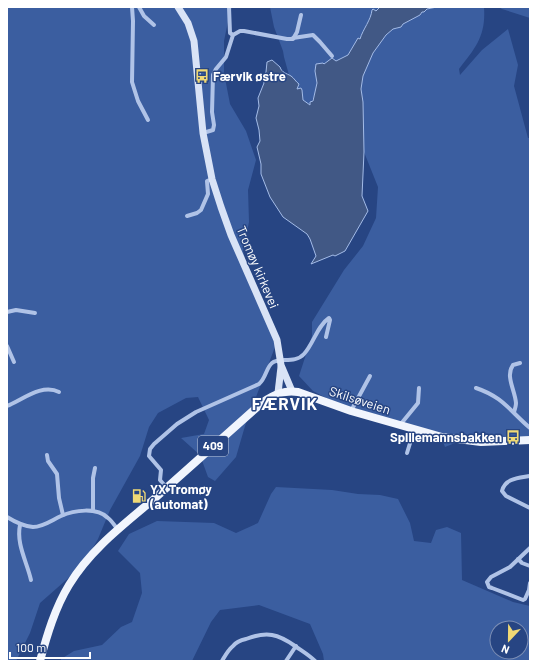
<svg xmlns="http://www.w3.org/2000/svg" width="537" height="668" font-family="Barlow,sans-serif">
  <rect width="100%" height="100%" fill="#274583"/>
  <!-- green -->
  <g fill="#3b5ea0" fill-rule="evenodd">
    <polygon points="7,7 232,7 230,12 224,41 224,73 230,104 246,131 256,160 248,190 249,222 243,251 251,281 278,339 245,426 236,457 215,481 208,477 200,455 181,438 204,434 209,420 198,397 186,398 158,413 149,427 140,456 110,510 98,539 82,566 40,603 30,633 16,661 7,661"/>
    <path d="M270,7H380L372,13L360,39H358L348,55L336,61H329L315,71C319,82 316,97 309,105L303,100V94L297,89L293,78L289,75L284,57L283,51L274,27Z"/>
    <path d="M437,7H484C486,36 476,47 459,69L460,75L482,50L508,29L518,65L514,86L528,138H530V441H460L445,447L443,442L431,434L341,406L313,391L299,376L312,336V322L344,270L363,246L376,218L378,187L364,152L363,102L361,89L363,75L373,53L386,35L393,29H396L403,24L420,15C423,8 431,9 437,7Z"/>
    <polygon points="499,7 530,7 530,18 502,9"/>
    <path d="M276,487L332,490L358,494L380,495L398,499L410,523L414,541L431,543L436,530L447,527L461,533L462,580L513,602L530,606V661H324L323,654L310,624L259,605L220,610L211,622L192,661H61V659L74,651L102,645L121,627L132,622L142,593L140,573L118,551L129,534L157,521L214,523L236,533L258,523L271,494ZM497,628H521V652H497Z"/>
  </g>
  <!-- water -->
  <path fill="#415885" stroke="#a4bce8" d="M380,7H437L427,9L424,12H422L420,15L403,24L401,27L393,29L386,35L373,53L363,76L361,89L363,102L364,152L362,196L368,211L345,251L335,256L333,255L311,264L316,256L310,239L307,234L283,217L270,197L261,174V164L257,147L260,141L259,130L256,118L259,106L258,98L264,83L263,77L266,72L267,62L272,60L280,67C282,73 286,73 291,76C294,78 296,82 299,84L297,89L301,88L302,90L303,100L310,105V102L313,101L317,83L315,71L316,64L323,63L324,64L332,58L336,61L348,55L358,38L360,39C363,29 371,20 372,10L373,9L376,11Z"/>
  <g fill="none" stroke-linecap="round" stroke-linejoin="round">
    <!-- street -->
    <g stroke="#b0c3e7" stroke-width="4">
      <polyline points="132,7 133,21 132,82 138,101 148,120"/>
      <polyline points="139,7 144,16 154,25"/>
      <polyline points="229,7 230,33 233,35"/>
      <polyline points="293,38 313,35 320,42 332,56"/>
      <polyline points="203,133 213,130 214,125 212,112 213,75 216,69 226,57 233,35 240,31 244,31 287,39 293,39 297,32 301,15"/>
      <polyline points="187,216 197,213 201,210 208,194 207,181 212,179"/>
      <polyline points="7,312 16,310 35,313"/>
      <polyline points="7,346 14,362"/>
      <path d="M476,388C503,397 510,411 530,428"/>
      <path d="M7,406C22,400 42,383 59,392"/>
      <polyline points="351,411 370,376"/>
      <path d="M514,412C515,409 516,406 516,403C515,390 505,376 513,365L520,363"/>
      <polyline points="400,425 418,403 419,388"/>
      <polyline points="407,453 414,430"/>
      <polyline points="47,455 48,461 57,474 59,498 63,515"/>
      <path d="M530,476C519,478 505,478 502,491L506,496L530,508"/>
      <path d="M166,487L160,480L161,470L149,456L150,449L154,444L177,424L196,412L259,384C266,378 266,368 272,363C279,357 295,364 304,354C314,343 317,326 329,318L330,320L326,337"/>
      <polyline points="93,511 93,478 95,468"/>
      <path d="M7,517C15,522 23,526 33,527C43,527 52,520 61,516C74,510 97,507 108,518C112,521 115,526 118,530"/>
      <path d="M20,525C16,544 27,562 31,580"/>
      <polyline points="530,548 510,567 491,577 487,582 489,587 492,588 523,600 525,599 529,590 530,583"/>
      <polyline points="518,559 522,563 530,566"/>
      <path d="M222,661C225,656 228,650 233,646C236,642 241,640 246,639C267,631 278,634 295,646C302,651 309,655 315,661"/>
      <polyline points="286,661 296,646"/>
    </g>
    <!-- secondary -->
    <g stroke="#d9e3f6" stroke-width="7">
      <polyline points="178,7 188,23 194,41 203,133 212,179 221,207 231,235 277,340 281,365 292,391"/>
      <polyline points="278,393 281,367"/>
    </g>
    <!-- primary -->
    <path stroke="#f1f5fd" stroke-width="8" d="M40,661C47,635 55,608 69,585C90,550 123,525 154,499C190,467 226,435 263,402C275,394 284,390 298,392L351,411L442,437L481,442L530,440"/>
  </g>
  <!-- icons -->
  <defs>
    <symbol id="bus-bare" viewBox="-9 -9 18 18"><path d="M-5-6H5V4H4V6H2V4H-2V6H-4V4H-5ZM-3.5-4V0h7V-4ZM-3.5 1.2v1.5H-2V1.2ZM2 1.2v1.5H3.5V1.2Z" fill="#f0d975" stroke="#274583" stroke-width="2.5" paint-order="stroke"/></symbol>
    <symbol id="fuel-bare" viewBox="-9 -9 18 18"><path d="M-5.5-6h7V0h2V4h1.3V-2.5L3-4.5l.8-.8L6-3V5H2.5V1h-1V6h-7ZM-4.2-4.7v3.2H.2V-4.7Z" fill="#f0d975" stroke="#274583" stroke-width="2.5" paint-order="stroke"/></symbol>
  </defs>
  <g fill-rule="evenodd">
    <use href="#bus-bare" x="192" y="66" width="20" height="20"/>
    <use href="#bus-bare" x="503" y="427" width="20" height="20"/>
    <use href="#fuel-bare" x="129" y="486" width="20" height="20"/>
  </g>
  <g text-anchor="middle" stroke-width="3" stroke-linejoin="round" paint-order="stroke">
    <!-- shield labels -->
    <rect fill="#274583" stroke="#bec7da" stroke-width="1" x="198" y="436" width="30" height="20" rx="3"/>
    <g font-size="12" font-weight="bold" fill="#fff">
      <text x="213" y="450">409</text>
    </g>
    <!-- poi labels -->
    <g font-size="13" font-weight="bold" fill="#fff" stroke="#274583" text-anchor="start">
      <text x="213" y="81">Færvik østre</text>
      <text x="502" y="442" text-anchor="end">Spillemannsbakken</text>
      <text x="150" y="494">YX Tromøy<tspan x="150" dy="15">(automat)</tspan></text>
    </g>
    <!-- street labels -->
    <g font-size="13" fill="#fff" stroke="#274583">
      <text transform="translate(258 267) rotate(67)" y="5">Tromøy kirkevei</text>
      <text transform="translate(360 400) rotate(18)" y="5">Skilsøveien</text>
    </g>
    <!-- district labels -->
    <g font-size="17" font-weight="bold" letter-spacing="1" fill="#fff" stroke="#274583">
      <text x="285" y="410">FÆRVIK</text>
    </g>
  </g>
  <!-- border -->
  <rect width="537" height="668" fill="none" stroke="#ffffff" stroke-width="16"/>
  <!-- north arrow -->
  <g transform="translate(509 640) rotate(202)"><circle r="19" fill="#274583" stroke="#7d8fb5"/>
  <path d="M0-3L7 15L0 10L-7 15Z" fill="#f0d975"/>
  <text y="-6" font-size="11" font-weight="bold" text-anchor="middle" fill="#ffffff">N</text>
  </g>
  <!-- scale -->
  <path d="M10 652v6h80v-6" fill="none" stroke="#ffffff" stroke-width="2"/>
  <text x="16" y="652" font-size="12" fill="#ffffff" stroke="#274583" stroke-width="3" paint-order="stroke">100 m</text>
</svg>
